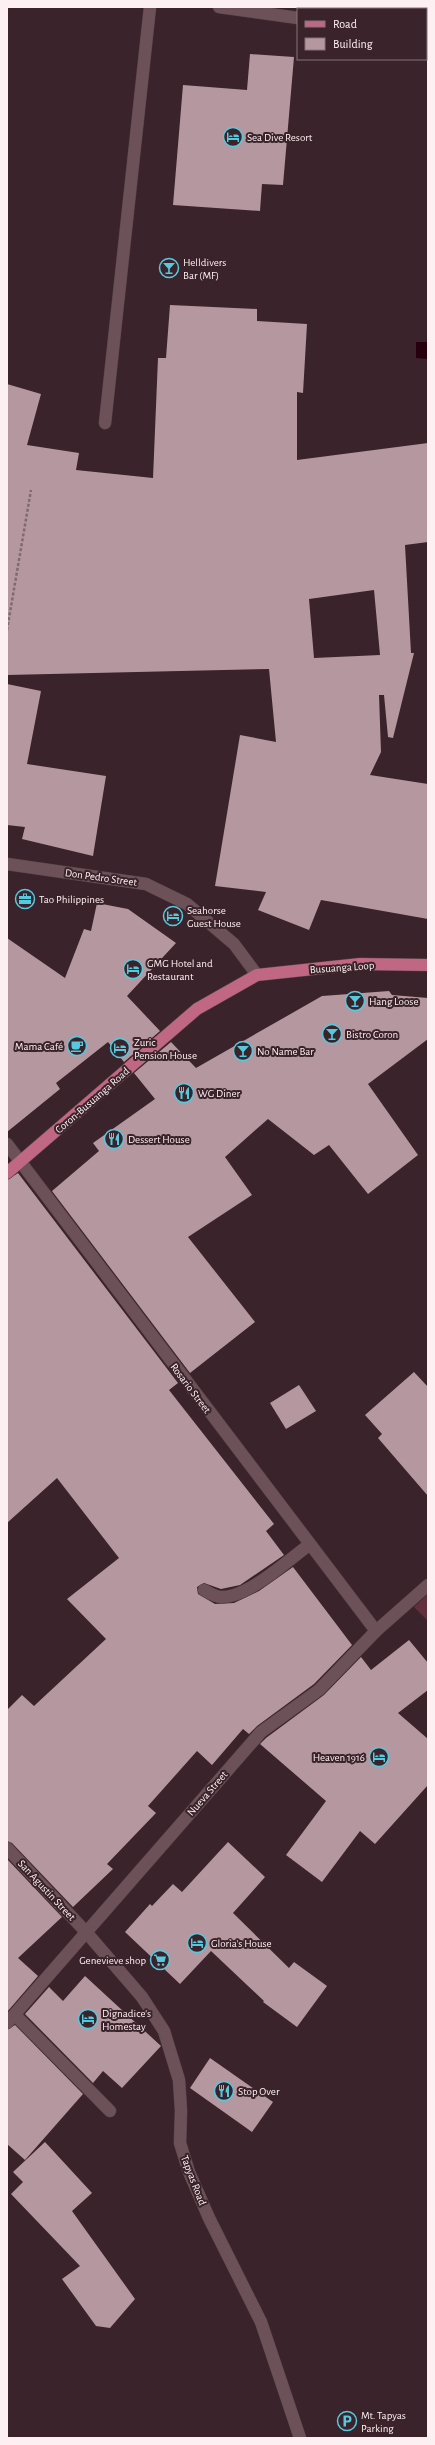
<svg xmlns="http://www.w3.org/2000/svg" width="435" height="2445" font-family="'Alegreya Sans',sans-serif">
  <rect width="100%" height="100%" fill="#3a232a"/>
  <!-- green -->
  <polygon fill="#622f3f" points="428,1594 428,1621 414,1607"/>
  <!-- water -->
  <polygon fill="#27000e" points="416,342 428,342 428,359 416,358"/>
  <!-- building -->
  <g fill="#b5979f" fill-rule="evenodd">
    <polygon points="250,54 294,57 283,185 262,184 260,211 173,205 183,85 247,90"/>
    <path d="M170,305L257,309V321L307,324L303,393L297,392V460L428,443V542L405,545L411,653H414L393,738L388,737L384,695H379L381,752L370,775L428,784V919L321,900L309,930L258,910L266,892L215,886L240,735L276,742L269,669L7,675V384L41,394L27,445L79,453L76,470L153,478L158,358H166ZM374,590L380,655L314,658L309,599Z"/>
    <polygon points="7,684 41,691 27,764 106,776 93,856 22,839 25,827 7,825"/>
    <polygon points="97,903 128,909 176,943 127,996 160,1031 124,1062 108,1042 56,1083 60,1089 7,1132 7,938 65,978 84,929 91,931"/>
    <polygon points="389,991 392,995 428,998 428,1039 368,1084 418,1155 368,1194 329,1145 314,1155 268,1119 225,1157 252,1195 188,1237 255,1322 190,1373 52,1191 99,1151 93,1143 155,1099 134,1073 171,1042 196,1068 322,996"/>
    <polygon points="18,1173 178,1383 169,1390 274,1524 266,1531 284,1555 240,1585 221,1589 204,1583 197,1587 198,1594 215,1604 234,1603 259,1591 293,1567 352,1645 314,1684 257,1726 249,1734 243,1729 212,1765 197,1751 148,1806 156,1813 107,1864 113,1869 73,1907 12,1843 7,1841 7,1710 22,1695 34,1706 106,1639 67,1599 119,1558 57,1478 7,1523 7,1180"/>
    <polygon points="414,1372 428,1387 428,1496 378,1438 382,1434 365,1415"/>
    <polygon points="299,1385 316,1411 286,1429 270,1403"/>
    <polygon points="409,1640 428,1663 428,1690 398,1713 428,1739 428,1785 375,1844 360,1831 322,1882 286,1855 326,1801 260,1744 266,1738 324,1695 361,1657 371,1670"/>
    <polygon points="228,1842 265,1877 233,1913 289,1968 294,1962 327,1986 297,2027 263,2002 264,2001 211,1951 180,1984 125,1932 150,1904 152,1906 173,1884 182,1892"/>
    <polygon points="7,1859 62,1917 18,1958 38,1976 7,2012"/>
    <polygon points="85,1976 161,2046 122,2088 103,2071 93,2083 25,2014 49,1987 63,2001"/>
    <polygon points="15,2025 83,2094 25,2160 7,2144 7,2030"/>
    <polygon points="210,2058 273,2102 252,2132 190,2088"/>
    <polygon points="45,2142 92,2193 72,2211 135,2299 110,2328 96,2326 62,2279 80,2266 11,2194 23,2182 13,2172"/>
  </g>
  <g fill="none" stroke-linecap="round" stroke-linejoin="round">
    <defs>
      <g id="minor">
        <polyline points="219,7 298,18"/>
        <polyline points="426,36 428,37"/>
        <polyline points="105,423 150,7"/>
        <polyline points="7,864 146,884 187,904 234,944 257,975"/>
        <polyline points="7,1144 376,1631"/>
        <path d="M204,1590C209,1593 216,1597 221,1597C248,1598 288,1560 309,1545"/>
        <polyline points="7,1848 86,1932 142,1997 164,2031 179,2080 181,2111 180,2143 189,2172 209,2218 261,2322 300,2438"/>
        <polyline points="15,2015 110,2111"/>
        <polyline points="7,2023 261,1732 319,1690 376,1631 428,1585"/>
      </g>
      <polyline id="major" points="7,1173 197,1009 257,975 360,964 428,965"/>
    </defs>
    <!-- minor casing -->
    <use href="#minor" stroke="#554348" stroke-width="13"/>
    <!-- major casing -->
    <use href="#major" stroke="#554348" stroke-width="13"/>
    <!-- path -->
    <polyline stroke="#7e6b70" stroke-width="2.5" stroke-dasharray="3 2" stroke-linecap="butt" points="7,630 31,490"/>
    <!-- minor -->
    <use href="#minor" stroke="#6c5158" stroke-width="12"/>
    <!-- major -->
    <use href="#major" stroke="#bf6783" stroke-width="12"/>
  </g>
  <!-- icons -->
  <defs>
    <symbol id="hotel-ring" viewBox="-11 -11 22 22"><circle r="9.5" fill="#3a232a" stroke="#55cadf" stroke-width="1.5"/><path d="M-6-4.5h1.5V1H6V5H4.5V3h-9V5H-6ZM-4 0a1.8 1.8 0 1 1 3.6 0ZM.5 0V-2.5h3Q6-2.5 6 0Z" fill="#55cadf"/></symbol>
    <symbol id="bar-ring" viewBox="-11 -11 22 22"><circle r="9.5" fill="#3a232a" stroke="#55cadf" stroke-width="1.5"/><path d="M-6-5H6L.8 .8V4.5H3.5V6h-7V4.5H-.8V.8Z" fill="#55cadf"/></symbol>
    <symbol id="office-ring" viewBox="-11 -11 22 22"><circle r="9.5" fill="#3a232a" stroke="#55cadf" stroke-width="1.5"/><path d="M-6-3h4V-5.5h4V-3h4V5H-6ZM-1-4.5V-3h2v-1.5ZM-6 0V1H6V0Z" fill="#55cadf"/></symbol>
    <symbol id="cafe-ring" viewBox="-11 -11 22 22"><circle r="9.5" fill="#3a232a" stroke="#55cadf" stroke-width="1.5"/><path d="M-5.5-4.5H6V0H3Q3 3.5 0 3.5H-2.5Q-5.5 3.5-5.5 0ZM3-3.2v2h1.7v-2ZM-6 4.5H4V6H-6Z" fill="#55cadf"/></symbol>
    <symbol id="restaurant-ring" viewBox="-11 -11 22 22"><circle r="9.5" fill="#3a232a" stroke="#55cadf" stroke-width="1.5"/><path d="M-5-6h1v4h1v-4h1v4h1v-4h1v5L-1.5 .5V6h-2V.5L-5-1ZM5-6V6H3V1.5H1.5Q1.5-4 5-6Z" fill="#55cadf"/></symbol>
    <symbol id="supermarket-ring" viewBox="-11 -11 22 22"><circle r="9.5" fill="#3a232a" stroke="#55cadf" stroke-width="1.5"/><path d="M-6-5.5h2.5l.6 2H6L4.5 2H-2.5L-4.4-4H-6ZM-1.5 3.2a1.3 1.3 0 1 0 .1 0ZM3 3.2a1.3 1.3 0 1 0 .1 0Z" fill="#55cadf"/></symbol>
    <symbol id="parking-ring" viewBox="-11 -11 22 22"><circle r="9.5" fill="#3a232a" stroke="#55cadf" stroke-width="1.5"/><path d="M-3.5-5.5H1a3.5 3.5 0 0 1 0 7H-1V5.5H-3.5ZM-1-3.4V-.6H.8a1.4 1.4 0 0 0 0-2.8Z" fill="#55cadf"/></symbol>
  </defs>
  <g fill-rule="evenodd">
    <use href="#hotel-ring" x="222" y="126" width="22" height="22"/>
    <use href="#bar-ring" x="158" y="257" width="22" height="22"/>
    <use href="#office-ring" x="14" y="888" width="22" height="22"/>
    <use href="#hotel-ring" x="162" y="905" width="22" height="22"/>
    <use href="#hotel-ring" x="122" y="958" width="22" height="22"/>
    <use href="#bar-ring" x="344" y="990" width="22" height="22"/>
    <use href="#bar-ring" x="321" y="1023" width="22" height="22"/>
    <use href="#cafe-ring" x="66" y="1035" width="22" height="22"/>
    <use href="#hotel-ring" x="109" y="1037" width="22" height="22"/>
    <use href="#bar-ring" x="232" y="1040" width="22" height="22"/>
    <use href="#restaurant-ring" x="173" y="1082" width="22" height="22"/>
    <use href="#restaurant-ring" x="103" y="1128" width="22" height="22"/>
    <use href="#hotel-ring" x="368" y="1746" width="22" height="22"/>
    <use href="#hotel-ring" x="186" y="1932" width="22" height="22"/>
    <use href="#supermarket-ring" x="149" y="1949" width="22" height="22"/>
    <use href="#hotel-ring" x="77" y="2008" width="22" height="22"/>
    <use href="#restaurant-ring" x="213" y="2080" width="22" height="22"/>
    <use href="#parking-ring" x="336" y="2410" width="22" height="22"/>
  </g>
  <g text-anchor="middle" stroke-width="4" stroke-linejoin="round" paint-order="stroke">
    <!-- poi labels -->
    <g font-size="11" fill="#fdf0f3" stroke="#3a232a" text-anchor="start">
      <text x="247" y="141">Sea Dive Resort</text>
      <text x="183" y="266">Helldivers<tspan x="183" dy="13">Bar (MF)</tspan></text>
      <text x="39" y="903">Tao Philippines</text>
      <text x="187" y="914">Seahorse<tspan x="187" dy="13">Guest House</tspan></text>
      <text x="147" y="967">GMG Hotel and<tspan x="147" dy="13">Restaurant</tspan></text>
      <text x="369" y="1005">Hang Loose</text>
      <text x="346" y="1038">Bistro Coron</text>
      <text x="134" y="1046">Zuric<tspan x="134" dy="13">Pension House</tspan></text>
      <text x="63" y="1050" text-anchor="end">Mama Café</text>
      <text x="257" y="1055">No Name Bar</text>
      <text x="198" y="1097">WG Diner</text>
      <text x="128" y="1143">Dessert House</text>
      <text x="365" y="1761" text-anchor="end">Heaven 1916</text>
      <text x="211" y="1947">Gloria's House</text>
      <text x="146" y="1964" text-anchor="end">Genevieve shop</text>
      <text x="102" y="2017">Dignadice's<tspan x="102" dy="13">Homestay</tspan></text>
      <text x="238" y="2095">Stop Over</text>
      <text x="361" y="2419">Mt. Tapyas<tspan x="361" dy="13">Parking</tspan></text>
    </g>
    <!-- street labels -->
    <g font-size="11" fill="#fdf0f3" stroke="#3a232a">
      <text transform="translate(101 877) rotate(8)" y="4">Don Pedro Street</text>
      <text transform="translate(342 967) rotate(-4)" y="4">Busuanga Loop</text>
      <text transform="translate(92 1100) rotate(-41)" y="4">Coron-Busuanga Road</text>
      <text transform="translate(191 1388) rotate(53)" y="4">Rosario Street</text>
      <text transform="translate(207 1793) rotate(-49)" y="4">Nueva Street</text>
      <text transform="translate(47 1890) rotate(47)" y="4">San Agustin Street</text>
      <text transform="translate(194 2180) rotate(69)" y="4">Tapyas Road</text>
    </g>
  </g>
  <!-- border -->
  <rect width="435" height="2445" fill="none" stroke="#fdf0f3" stroke-width="16"/>
  <!-- legend -->
  <rect x="297" y="8" width="130" height="52" fill="#3a232a" stroke="#88757a"/>
  <rect x="305" y="21" width="20" height="6" fill="#bf6783" stroke="#88757a"/>
  <text x="333" y="28" font-size="12" fill="#fdf0f3">Road</text>
  <rect x="305" y="38" width="20" height="12" fill="#b5979f" stroke="#88757a"/>
  <text x="333" y="48" font-size="12" fill="#fdf0f3">Building</text>
</svg>
